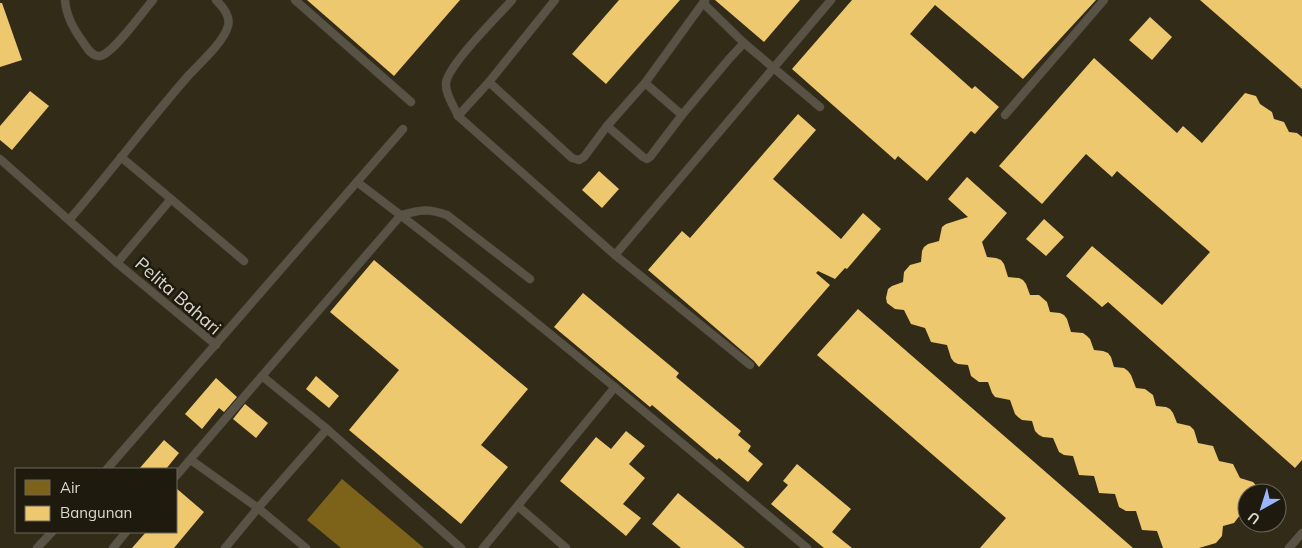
<svg xmlns="http://www.w3.org/2000/svg" width="1302" height="548" font-family="Mulish,sans-serif">
  <rect width="100%" height="100%" fill="#292317"/>
  <!-- built -->
  <path fill="#322b18" fill-rule="evenodd" d="M0,0H1302V548H0ZM16,469H176V532H16ZM1247,493H1277V523H1247Z"/>
  <!-- water -->
  <polygon fill="#7d621a" points="342,479 424,548 341,548 307,520"/>
  <!-- building -->
  <g fill="#edc86e">
    <polygon points="307,0 460,0 394,76"/>
    <polygon points="619,0 680,0 606,84 572,54"/>
    <polygon points="715,0 800,0 764,42"/>
    <polygon points="852,0 1096,0 1023,79 935,5 910,34 972,89 975,86 999,107 975,134 971,131 927,181 898,156 895,160 792,69"/>
    <polygon points="1200,0 1302,0 1302,89"/>
    <polygon points="0,3 2,3 22,60 0,67"/>
    <polygon points="1150,17 1172,37 1152,60 1129,40"/>
    <polygon points="1094,58 1177,133 1183,126 1202,143 1245,93 1256,96 1260,104 1272,112 1274,119 1284,122 1289,132 1297,133 1302,137 1302,460 1295,468 1108,302 1102,307 1066,276 1092,246 1162,305 1210,252 1117,171 1112,177 1086,154 1042,204 999,166"/>
    <polygon points="30,91 49,106 12,150 0,140 0,126"/>
    <polygon points="798,114 816,130 773,179 841,239 863,213 881,229 847,269 845,268 835,279 818,271 816,273 830,285 759,367 754,361 648,270 682,231 690,238"/>
    <polygon points="599,171 619,189 602,208 582,190"/>
    <polygon points="967,177 1007,213 982,242 987,257 996,258 1001,260 1004,264 1008,277 1019,278 1023,280 1026,284 1030,295 1039,295 1047,302 1050,312 1060,313 1064,315 1067,319 1071,332 1083,333 1087,336 1090,339 1094,350 1103,351 1108,353 1111,357 1114,367 1124,368 1128,371 1131,375 1136,388 1145,389 1153,395 1156,406 1166,407 1170,409 1173,413 1177,423 1190,426 1194,430 1198,443 1213,446 1219,461 1233,464 1240,478 1253,482 1263,493 1247,493 1247,504 1240,506 1240,515 1234,523 1223,526 1222,536 1216,543 1199,548 1163,548 1157,531 1142,530 1136,511 1126,511 1119,507 1115,494 1099,493 1094,476 1079,475 1073,456 1064,455 1059,452 1053,438 1043,437 1039,435 1035,431 1032,421 1022,420 1018,417 1015,414 1010,400 995,397 992,393 988,382 979,382 971,376 968,365 958,364 954,362 951,358 947,345 931,342 925,328 911,324 904,310 895,309 887,303 886,298 888,289 892,286 903,282 904,272 910,265 921,262 922,251 924,247 928,244 939,241 942,227 946,224 968,217 948,199"/>
    <polygon points="1044,219 1064,237 1046,256 1026,239"/>
    <polygon points="374,260 528,389 481,445 508,467 461,524 349,430 399,370 330,312"/>
    <polygon points="583,293 679,373 676,377 741,431 738,435 751,446 748,451 763,464 748,482 719,458 717,460 652,405 650,407 554,327"/>
    <polygon points="858,309 1094,514 1133,548 980,548 1006,518 817,355"/>
    <polygon points="316,376 339,396 329,408 306,389"/>
    <polygon points="216,378 237,397 224,412 219,408 202,429 185,414"/>
    <polygon points="245,404 268,423 256,438 233,419"/>
    <polygon points="626,431 645,446 629,464 645,478 623,504 641,518 626,536 560,481 596,437 611,449"/>
    <polygon points="164,440 179,453 166,469 139,469"/>
    <polygon points="797,464 851,509 832,532 852,548 824,548 771,504 788,485 783,481"/>
    <polygon points="176,488 204,512 174,548 132,548 146,532 176,532"/>
    <polygon points="678,493 745,548 681,548 652,524"/>
  </g>
  <g fill="none" stroke-linecap="round" stroke-linejoin="round">
    <defs>
      <g id="service">
        <path d="M65,0C66,16 74,30 83,42C87,48 92,57 100,56C113,54 143,11 153,0"/>
        <polyline points="295,0 411,102"/>
        <path d="M512,0C498,16 448,65 446,83C445,94 454,106 458,116L615,255L831,0"/>
        <polyline points="705,1 703,3 744,43 820,107"/>
        <polyline points="703,3 645,83 682,115 729,59 744,43"/>
        <polyline points="489,82 572,158 579,160 584,157 607,126"/>
        <polyline points="645,83 607,126 643,157 647,159 650,157 682,115"/>
        <polyline points="1005,115 1104,0"/>
        <polyline points="458,116 489,82 555,0"/>
        <polyline points="0,159 117,263 216,345"/>
        <path d="M357,182C511,298 659,424 807,548"/>
        <polyline points="171,199 244,261"/>
        <path d="M69,220C110,173 147,123 188,76C199,64 224,42 228,26C231,16 223,7 216,0"/>
        <polyline points="615,255 750,365"/>
        <polyline points="117,263 171,199 121,157"/>
        <polyline points="191,460 258,508 306,548"/>
        <polyline points="107,469 403,129"/>
        <polyline points="176,476 262,376"/>
        <polyline points="518,506 566,548"/>
        <polyline points="37,548 52,532"/>
        <polyline points="113,548 126,532"/>
        <polyline points="225,548 258,508 327,429"/>
        <path d="M461,548L327,429L262,376L401,215C420,210 428,208 447,215L530,279"/>
        <polyline points="483,548 615,387"/>
        <polyline points="1289,548 1302,533"/>
      </g>
    </defs>
    <!-- service casing -->
    <use href="#service" stroke="#423d34" stroke-width="9"/>
    <!-- service -->
    <use href="#service" stroke="#595345" stroke-width="8"/>
  </g>
  <g text-anchor="middle" stroke-width="5" stroke-linejoin="round" paint-order="stroke">
    <!-- street labels -->
    <g font-size="18" fill="#dcd9d1" stroke="#1f1a0e">
      <text transform="translate(178 296) rotate(41)" y="6">Pelita Bahari</text>
    </g>
  </g>
  <!-- legend -->
  <rect x="15" y="468" width="162" height="65" fill="#1f1a0e" stroke="#6b665c"/>
  <rect x="25" y="480" width="25" height="15" fill="#7d621a" stroke="#6b665c"/>
  <text x="60" y="493" font-size="15" fill="#dcd9d1">Air</text>
  <rect x="25" y="506" width="25" height="15" fill="#edc86e" stroke="#6b665c"/>
  <text x="60" y="518" font-size="15" fill="#dcd9d1">Bangunan</text>
  <!-- north arrow -->
  <g transform="translate(1262 508) rotate(219)"><circle r="24" fill="#1f1a0e" stroke="#6b665c"/>
  <path d="M0-4L9 19L0 12L-9 19Z" fill="#99b5fd"/>
  <text y="-8" font-size="14" font-weight="bold" text-anchor="middle" fill="#dcd9d1">U</text>
  </g>
</svg>
